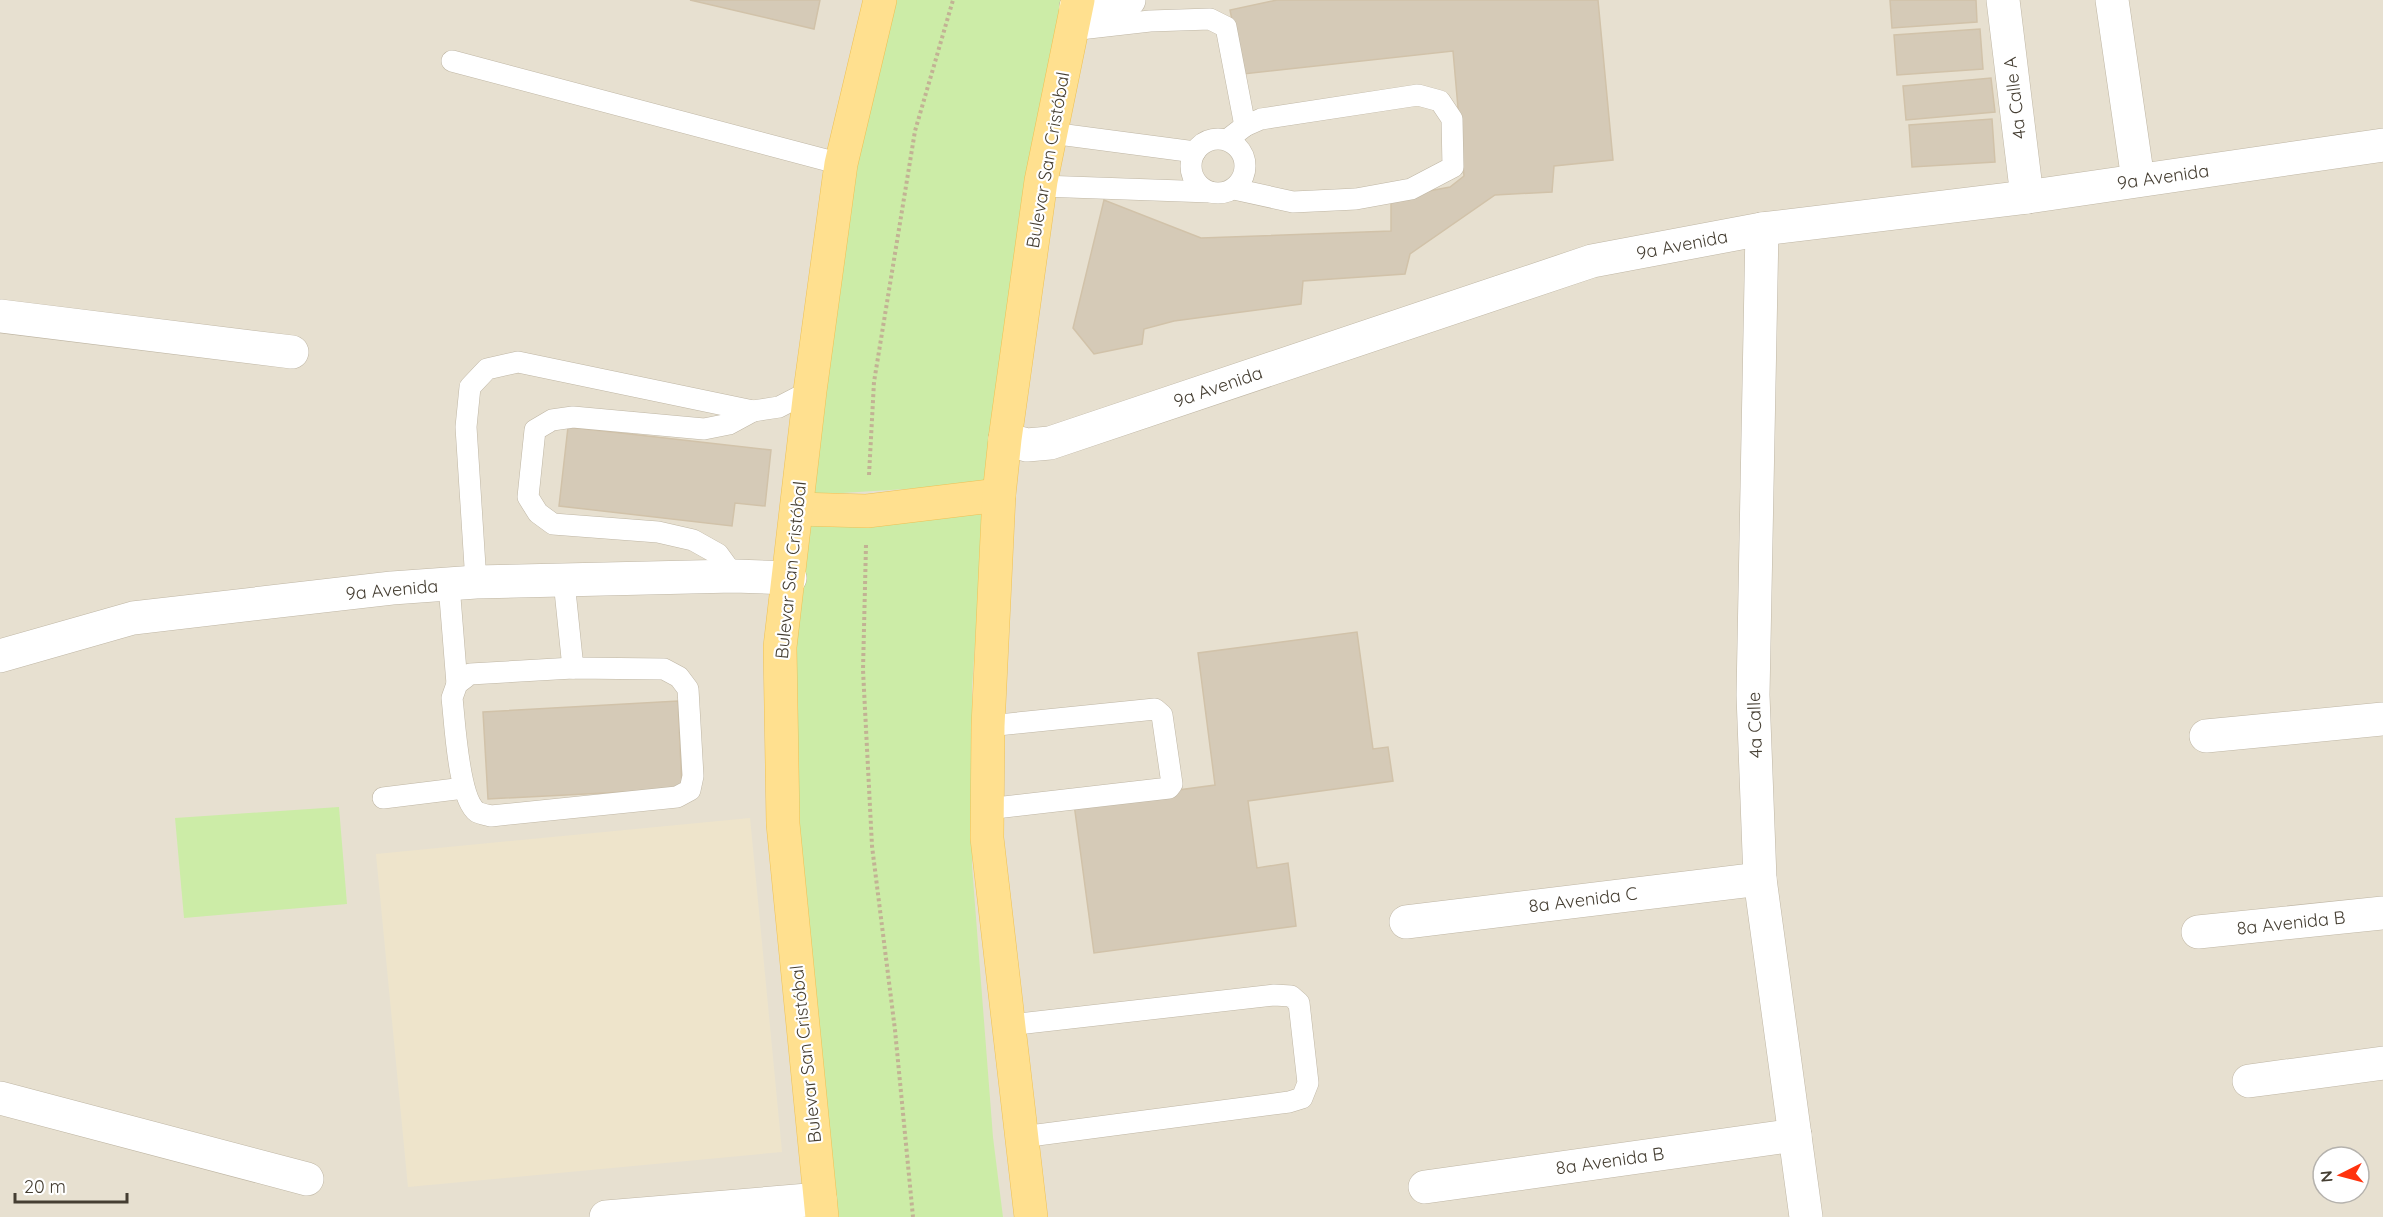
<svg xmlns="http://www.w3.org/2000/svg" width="2383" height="1217" font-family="Quicksand,sans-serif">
  <rect width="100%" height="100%" fill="#f3eee2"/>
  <!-- residential -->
  <path fill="#e7e0d0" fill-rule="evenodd" d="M0,0H2383V1217H0ZM2323,1157H2359V1193H2323Z"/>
  <!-- education -->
  <polygon fill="#eee4cb" points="750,818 782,1152 408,1187 376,854"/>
  <!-- green -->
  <g fill="#cceca7">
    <path d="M895,0H1061L1016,258L986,484L810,495C830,329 848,161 895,0Z"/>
    <polygon points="984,511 972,688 972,866 993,1137 1003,1217 837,1217 804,909 797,788 792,637 804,521"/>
    <polygon points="339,807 347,904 184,918 175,818"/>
  </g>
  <!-- building -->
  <g fill="#d5cab7" stroke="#d1c2a9" stroke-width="1.5">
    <polygon points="690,0 820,0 814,29"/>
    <polygon points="1277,0 1598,0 1613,160 1554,166 1552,192 1495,195 1410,254 1405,274 1303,281 1301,304 1174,321 1144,329 1142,344 1094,354 1073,328 1104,200 1201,238 1391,231 1391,198 1450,187 1464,176 1453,51 1243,74 1230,10"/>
    <polygon points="1890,0 1976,0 1977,22 1892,28"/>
    <polygon points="1980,29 1983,69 1897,75 1894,35"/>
    <polygon points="1991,78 1995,112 1906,120 1903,86"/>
    <polygon points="1992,119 1995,162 1912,167 1909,125"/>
    <polygon points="568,427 771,450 765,506 735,503 732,526 559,506"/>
    <polygon points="1357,632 1373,749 1388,747 1393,781 1248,801 1257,868 1288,863 1296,926 1094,953 1074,804 1215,785 1198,653"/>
    <polygon points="678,701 682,789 488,799 483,712"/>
  </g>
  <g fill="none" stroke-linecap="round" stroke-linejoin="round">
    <defs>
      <g id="lane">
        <polyline points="1071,30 1150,21 1210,19 1226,27 1245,126"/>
        <polyline points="452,61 841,164"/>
        <polyline points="1051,133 1195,152"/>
        <circle cx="1218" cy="166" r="27"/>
        <polyline points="1227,140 1245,126 1261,119 1418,95 1440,101 1452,119 1453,167 1411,189 1356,199 1293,202 1234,189"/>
        <polyline points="1041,186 1210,192"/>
        <polyline points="734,576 718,554 693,540 658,532 553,524 538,513 528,497 535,430 552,420 573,417 704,429 729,424 753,411"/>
        <polyline points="564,581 573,668"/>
        <polyline points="476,582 466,427 470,387 487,369 518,362 753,411 779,407 810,391"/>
        <polyline points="449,585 457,684"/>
        <path d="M573,668L664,669L679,677L688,689L693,776L690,790L677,797L491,816C487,815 481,814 477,812C458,798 455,722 452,698L457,684L470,674Z"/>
        <polyline points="383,798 464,788"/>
        <polyline points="987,809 1169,788 1172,784 1162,715 1155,709 988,726"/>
        <polyline points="1009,1025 1274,995 1291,996 1299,1003 1308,1083 1302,1098 1289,1102 1022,1137"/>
      </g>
      <g id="street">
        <polyline points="2003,0 2027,197"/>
        <polyline points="2112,0 2138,180"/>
        <polyline points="1076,7 1129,0"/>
        <polyline points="1762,229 1753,695 1760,879 1806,1217"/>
        <polyline points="0,316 292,352"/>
        <polyline points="1005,439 1027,445 1050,443 1592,261 1762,229 2027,197 2383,145"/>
        <polyline points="0,656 133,618 392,588 476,582 734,576 790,578"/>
        <polyline points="2206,736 2383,719"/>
        <polyline points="1406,922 1760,879"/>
        <polyline points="2198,932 2383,913"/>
        <polyline points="2249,1081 2383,1063"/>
        <polyline points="0,1098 307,1179"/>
        <polyline points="1425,1187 1795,1135"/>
        <polyline points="606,1217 820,1199"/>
      </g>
      <g id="primary">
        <polyline points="797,509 867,511 999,495"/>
        <polyline points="822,1217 783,824 780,647 810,391 841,164 880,0"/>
        <polyline points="1031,1217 987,838 988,726 999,495 1005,439 1041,181 1078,0"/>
      </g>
    </defs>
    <!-- lane casing -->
    <use href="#lane" stroke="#bfb6a4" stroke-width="22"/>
    <!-- street casing -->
    <use href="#street" stroke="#bfb6a4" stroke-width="34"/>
    <!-- primary casing -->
    <use href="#primary" stroke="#eec155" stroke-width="34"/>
    <!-- path -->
    <g stroke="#c2b294" stroke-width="4" stroke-dasharray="3 3" stroke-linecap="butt">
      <polyline points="869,475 874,382 915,131 953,0"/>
      <polyline points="866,545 863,670 872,846 895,1030 913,1217"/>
    </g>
    <!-- lane -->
    <use href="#lane" stroke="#fff" stroke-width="21"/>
    <!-- street -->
    <use href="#street" stroke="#fff" stroke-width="33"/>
    <!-- primary -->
    <use href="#primary" stroke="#ffe08f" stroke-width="33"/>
  </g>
  <g text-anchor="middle" stroke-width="4.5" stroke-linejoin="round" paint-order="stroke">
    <!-- street labels -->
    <g font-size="18" fill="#453e32" stroke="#fff">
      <text transform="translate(2015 98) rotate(-97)" y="6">4a Calle A</text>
      <text transform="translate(1048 160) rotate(-80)" y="6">Bulevar San Cristóbal</text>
      <text transform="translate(2163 177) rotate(-8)" y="6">9a Avenida</text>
      <text transform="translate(1682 245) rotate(-11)" y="6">9a Avenida</text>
      <text transform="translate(1218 387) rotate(-19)" y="6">9a Avenida</text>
      <text transform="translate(791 570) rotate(-84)" y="6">Bulevar San Cristóbal</text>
      <text transform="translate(392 590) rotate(-5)" y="6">9a Avenida</text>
      <text transform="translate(1755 725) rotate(-92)" y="6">4a Calle</text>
      <text transform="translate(1583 900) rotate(-7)" y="6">8a Avenida C</text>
      <text transform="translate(2291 923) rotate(-6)" y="6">8a Avenida B</text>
      <text transform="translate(806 1054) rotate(-96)" y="6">Bulevar San Cristóbal</text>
      <text transform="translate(1610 1161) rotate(-8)" y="6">8a Avenida B</text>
    </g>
  </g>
  <!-- north arrow -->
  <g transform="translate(2341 1175) rotate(264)"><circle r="28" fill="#ffffff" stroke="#b5b2ad" stroke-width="1.5"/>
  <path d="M0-4.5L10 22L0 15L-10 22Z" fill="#ff320d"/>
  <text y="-9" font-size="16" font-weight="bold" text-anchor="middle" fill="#453e32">N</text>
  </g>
  <!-- scale -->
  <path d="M15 1193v9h112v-9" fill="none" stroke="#453e32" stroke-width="3"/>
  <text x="24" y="1193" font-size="18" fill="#453e32" stroke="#ffffff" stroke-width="4.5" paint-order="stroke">20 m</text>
</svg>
